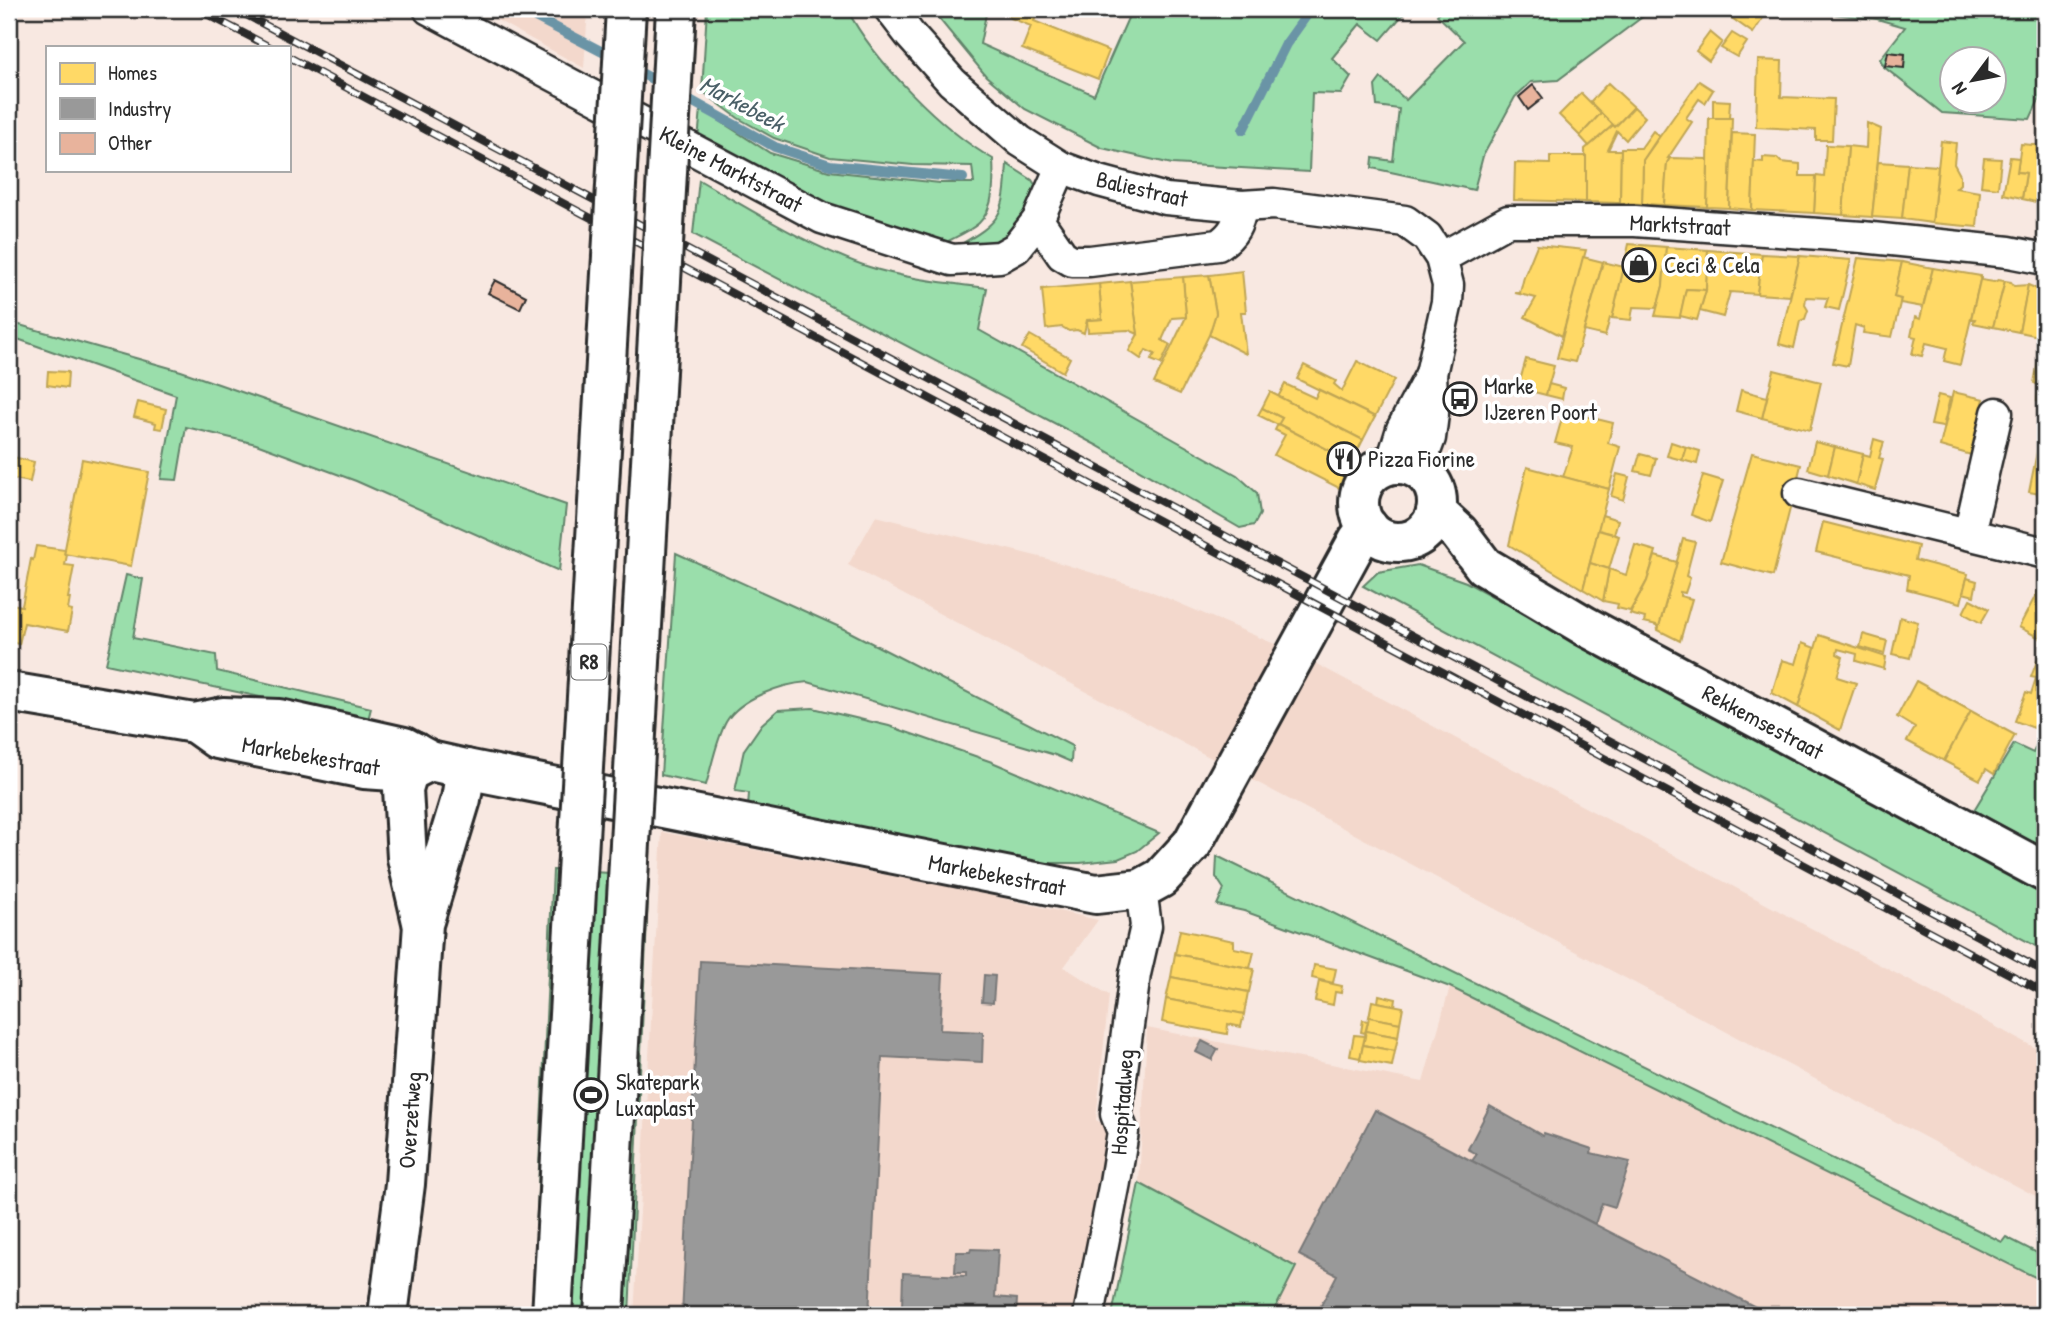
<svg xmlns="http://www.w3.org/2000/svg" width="2054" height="1324" font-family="'Patrick Hand',sans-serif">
  <rect width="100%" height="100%" fill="#f8e8e1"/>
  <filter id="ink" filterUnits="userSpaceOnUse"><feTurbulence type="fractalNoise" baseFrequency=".0143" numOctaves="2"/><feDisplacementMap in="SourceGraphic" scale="14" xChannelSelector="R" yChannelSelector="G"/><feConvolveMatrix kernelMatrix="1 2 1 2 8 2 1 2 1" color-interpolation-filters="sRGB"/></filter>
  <g filter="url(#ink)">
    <!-- built -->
    <g fill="#f3d8cc">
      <polygon points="477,9 588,9 584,68"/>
      <polygon points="876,516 1044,558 1148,590 1296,653 2045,1053 2045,1201 848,565"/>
      <polygon points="662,832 980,893 1098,920 1064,967 1109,995 1096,1120 1114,1130 1082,1315 634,1315"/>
      <polygon points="1450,987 2045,1282 2045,1315 1272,1315 1296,1267 1139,1183 1147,1028 1423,1082"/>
    </g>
    <!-- green -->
    <g fill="#9adeab" stroke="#62846b" stroke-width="2" fill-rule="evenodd">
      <path d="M707,9H847C873,60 943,131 993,159C994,178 995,208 979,223C969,232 953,238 941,245L858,223L698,140L701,109L770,153L829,171L940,183H974L972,166L913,165L830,157L774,138L738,118L702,91Z"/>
      <polygon points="931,9 987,9 980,44 1094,95 1132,9 1408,9 1381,40 1360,24 1332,58 1351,77 1341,94 1312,93 1309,172 1172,164 1102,148 1025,109 986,76"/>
      <polygon points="1442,9 1653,9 1558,80 1531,82 1515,97 1483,156 1474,190 1372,168 1373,158 1393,161 1399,109 1377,106 1375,86 1381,78 1406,100 1464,41 1437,15"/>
      <path d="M1789,9H2045V87L2030,119L1942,113L1884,67L1880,59L1905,27L1877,19ZM1952,60H1994V102H1952Z"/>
      <path d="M1007,164L1032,180L1037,188L1020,223L996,246L956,247C1002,221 1004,216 1007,164Z"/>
      <path d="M699,180C753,211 806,245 866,266C905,279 947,283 987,288L979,330L1237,475L1257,493L1260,514L1254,525L1240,528L1096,445L693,234Z"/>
      <polygon points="9,322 181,371 566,505 559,571 356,481 256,444 186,427 177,480 161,479 176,395 9,336"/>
      <path d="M676,553L846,630L1072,746L1071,762L1055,755L808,682C782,684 740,698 726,722C716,741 712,765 706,785L661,775Z"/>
      <polygon points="1418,565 1466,582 2045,895 2045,951 1363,586 1378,572"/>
      <polygon points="126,575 143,579 133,638 216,655 217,671 371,708 368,720 106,664"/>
      <polygon points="813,708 889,726 992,762 1159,833 1137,851 1118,859 1080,863 1020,863 748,807 749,793 735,791 744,750 762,724 778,710"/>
      <polygon points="2045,726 2045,849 1974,810 2014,744 2033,753"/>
      <polygon points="1217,856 2002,1242 2006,1237 2045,1257 2045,1282 1450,987 1244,911 1217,905 1224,889 1216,877"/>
      <polygon points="553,870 649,875 629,1315 532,1315"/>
      <polygon points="1139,1183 1296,1267 1272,1315 1112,1315"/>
    </g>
    <!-- homes -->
    <g fill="#ffd966" stroke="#bfa554" stroke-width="2">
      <polygon points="1011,9 1039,9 1034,21 1109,51 1098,79 1022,49 1031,26 1008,17"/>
      <polygon points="1719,9 1769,9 1753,33"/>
      <polygon points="1710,32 1722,42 1709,61 1696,51"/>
      <polygon points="1732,33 1747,42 1737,57 1721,48"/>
      <polygon points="1758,60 1782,61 1781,97 1834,99 1832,140 1816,140 1816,130 1756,127"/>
      <polygon points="1699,81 1713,90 1705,103 1699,99 1686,118 1692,122 1668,158 1670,158 1667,163 1664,205 1642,204 1643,160"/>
      <polygon points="1608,83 1634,107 1615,127 1590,102"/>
      <polygon points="1581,93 1601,113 1580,136 1559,115"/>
      <polygon points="1713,100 1730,101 1729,118 1713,118"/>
      <polygon points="1634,107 1645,117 1626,140 1617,131 1608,150 1621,150 1620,203 1586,202 1585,149 1613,125 1615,127"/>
      <polygon points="1601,113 1613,125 1589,146 1580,136"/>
      <polygon points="1709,118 1732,118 1729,208 1707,207"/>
      <polygon points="1867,123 1881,129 1872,217 1843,215 1848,146 1866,148"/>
      <polygon points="1653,131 1659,136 1643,160 1642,204 1620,203 1621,148 1641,148"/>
      <polygon points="1732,133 1755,134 1752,210 1729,208"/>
      <polygon points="1941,141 1956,143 1954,164 1960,175 1960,184 1956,188 1980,192 1977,227 1932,223"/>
      <polygon points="2021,144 2045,146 2045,204 2022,199 2026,173 2017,172"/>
      <polygon points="1826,145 1848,146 1843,215 1814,213 1816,176 1824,177"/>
      <polygon points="1550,156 1586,156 1586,202 1514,200 1515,163 1550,164"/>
      <polygon points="1763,157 1777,158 1781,162 1800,164 1800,176 1816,176 1814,213 1752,210 1754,161 1763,162"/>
      <polygon points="2010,157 2019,158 2017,172 2026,173 2022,198 2003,194"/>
      <polygon points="1670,158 1708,159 1707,207 1664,205 1667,163"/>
      <polygon points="1984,158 2001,159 1998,188 1981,186"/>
      <polygon points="1878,162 1908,164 1902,219 1872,217"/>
      <polygon points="1908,164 1938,166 1932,223 1902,219"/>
      <polygon points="1629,244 1666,247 1663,286 1657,308 1633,307 1631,320 1612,318"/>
      <polygon points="1537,245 1586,250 1562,336 1525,317 1536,298 1515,293 1520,293 1524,277"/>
      <polygon points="1666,247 1708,250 1706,290 1686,289 1680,318 1655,316 1663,286"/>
      <polygon points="1708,250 1762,254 1757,294 1730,292 1723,317 1700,311 1706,290"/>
      <polygon points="1762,254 1800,256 1790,296 1757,294"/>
      <polygon points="1800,256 1851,260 1839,310 1825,307 1828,298 1806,297 1805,305 1808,310 1805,319 1800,321 1794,348 1779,344"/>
      <polygon points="1583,257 1603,262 1575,362 1557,358"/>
      <polygon points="1858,258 1902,262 1894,297 1901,299 1892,337 1863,333 1864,328 1855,325 1848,366 1833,363"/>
      <polygon points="1603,262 1624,267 1612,318 1610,318 1605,336 1584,331"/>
      <polygon points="1902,262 1933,268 1923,307 1900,303 1901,299 1894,297"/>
      <polygon points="1933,268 1981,276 1960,365 1944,361 1947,348 1926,343 1922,356 1912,354 1916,337 1911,336 1915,317 1920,319"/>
      <polygon points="1242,271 1246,312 1241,312 1246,354 1209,335 1216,313 1209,275"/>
      <polygon points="1209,275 1216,313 1209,335 1180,394 1154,383 1186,317 1183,277"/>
      <polygon points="1981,276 1981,280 1994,282 1998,280 2005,281 1993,327 1973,323 1975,319 1971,319"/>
      <polygon points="1183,277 1186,317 1172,318 1162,340 1170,345 1161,364 1151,360 1155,354 1146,350 1141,359 1129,351 1138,334 1130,281"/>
      <polygon points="1130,281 1138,334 1129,330 1088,332 1087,320 1102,319 1099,284"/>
      <polygon points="2005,281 2011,282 2014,286 2028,285 2019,332 1993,327"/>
      <polygon points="1099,284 1102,319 1087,320 1084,333 1077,330 1069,331 1062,327 1046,329 1042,289"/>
      <polygon points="2028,285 2045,292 2045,326 2044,332 2040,332 2039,336 2019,332"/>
      <polygon points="1686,289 1706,290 1697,320 1680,316"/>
      <polygon points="2045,326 2045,403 2037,401 2039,385 2034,383"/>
      <polygon points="1030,335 1070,358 1063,372 1022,348"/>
      <polygon points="1526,359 1554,366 1546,395 1518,388"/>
      <polygon points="1357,361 1394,380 1375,417 1297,379 1304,365 1336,381 1334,384 1342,391"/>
      <polygon points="1774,370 1821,382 1810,430 1762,418"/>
      <polygon points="48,371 68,372 67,388 47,385"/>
      <polygon points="1285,384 1315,398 1319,390 1375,417 1363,440 1278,397"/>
      <polygon points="1549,384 1564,388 1562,399 1546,395"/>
      <polygon points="1741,390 1767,397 1762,418 1736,411"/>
      <polygon points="1270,392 1363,440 1352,462 1278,424 1282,418 1262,408"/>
      <polygon points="1953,392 1984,399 1971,455 1940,446"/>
      <polygon points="1938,395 1950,398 1943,427 1931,425"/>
      <polygon points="138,402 166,409 162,429 155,428 156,423 134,417"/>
      <polygon points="1262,408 1282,418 1278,425 1258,415"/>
      <polygon points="1564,411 1613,423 1608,443 1620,447 1609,489 1563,477 1573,447 1555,443"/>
      <polygon points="2043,422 2045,422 2045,495 2029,492"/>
      <polygon points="1278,424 1352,462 1339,488 1274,455 1285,435 1275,430"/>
      <polygon points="1874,439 1884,442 1879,458 1883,459 1875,490 1856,484 1863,454 1870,456"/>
      <polygon points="1671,442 1686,447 1682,460 1667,456"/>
      <polygon points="1815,442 1835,447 1828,475 1808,469"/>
      <polygon points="1686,447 1700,451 1697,464 1682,460"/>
      <polygon points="1835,447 1863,454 1856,484 1828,475"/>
      <polygon points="1752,453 1801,465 1773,576 1721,562"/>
      <polygon points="1640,454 1656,458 1651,475 1635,471"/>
      <polygon points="9,456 34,462 30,482 9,478"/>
      <polygon points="82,459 149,472 131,566 64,554"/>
      <polygon points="1527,467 1609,489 1583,589 1509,545"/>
      <polygon points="1617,474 1629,477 1623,500 1611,496"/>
      <polygon points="1703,475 1723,481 1710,522 1691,515"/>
      <polygon points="1602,515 1618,520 1614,534 1598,530"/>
      <polygon points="1823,522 1918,546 1915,560 1968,574 1961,603 1907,589 1909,575 1816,552"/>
      <polygon points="1598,530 1619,536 1609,569 1590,563"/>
      <polygon points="1683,539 1695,542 1686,576 1690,578 1685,593 1680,592 1680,596 1692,599 1680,641 1658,630"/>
      <polygon points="1635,545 1656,551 1647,581 1630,611 1617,608 1618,604 1603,601 1609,569 1626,575"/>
      <polygon points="36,546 65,550 64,554 67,555 65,565 74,566 68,598 70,598 68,610 72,611 68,631 24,623 19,644 9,642 11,604 22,606 31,559 33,560"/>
      <polygon points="1655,556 1677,562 1658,630 1657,625 1644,622 1645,618 1630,614 1647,581"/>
      <polygon points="1590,563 1609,569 1603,601 1583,589"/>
      <polygon points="1967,578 1977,581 1974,596 1963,593"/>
      <polygon points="2038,591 2045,594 2045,641 2019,627"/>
      <polygon points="1970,599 1989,609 1981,623 1963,613"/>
      <polygon points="1900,617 1918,622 1910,658 1892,654"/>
      <polygon points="1863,634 1887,641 1884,654 1860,647"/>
      <polygon points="1819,635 1886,657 1884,669 1856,661 1857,654 1838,649 1837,654 1843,657 1837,677 1856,683 1840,730 1798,707"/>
      <polygon points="1802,643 1815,648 1798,707 1772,693 1782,660 1796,664"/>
      <polygon points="2039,656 2045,659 2045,690 2034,728 2015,721 2026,692 2031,694 2036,678 2031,677"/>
      <polygon points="1916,681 1971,711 1944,761 1907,741 1915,728 1897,717"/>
      <polygon points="1971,711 2015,735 1994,774 1986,769 1980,780 1944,761"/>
      <polygon points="1180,930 1234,941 1234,948 1254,952 1250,968 1175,954"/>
      <polygon points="1175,954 1254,969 1249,992 1171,977"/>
      <polygon points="1314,965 1336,969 1333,983 1312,978"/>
      <polygon points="1171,977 1248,992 1244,1014 1166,999"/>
      <polygon points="1319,981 1342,986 1341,993 1335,992 1333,1005 1315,1001"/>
      <polygon points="1379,995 1396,999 1395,1006 1378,1002"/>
      <polygon points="1166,999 1244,1014 1241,1027 1228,1024 1227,1034 1162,1022"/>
      <polygon points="1372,1001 1403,1007 1400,1023 1369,1017"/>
      <polygon points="1369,1017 1400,1023 1398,1037 1366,1031"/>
      <polygon points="1363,1020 1368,1021 1365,1033 1361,1032"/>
      <polygon points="1366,1031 1398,1037 1395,1051 1363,1045"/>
      <polygon points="1354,1035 1365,1036 1360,1058 1350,1056"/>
      <polygon points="1363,1045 1395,1051 1392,1066 1360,1060"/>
    </g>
    <!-- industry -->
    <g fill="#999" stroke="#787878" stroke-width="2">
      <polygon points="700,961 943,974 940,1030 983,1032 982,1062 882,1057 869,1315 682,1315"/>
      <polygon points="984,975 995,976 993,1003 982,1002"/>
      <polygon points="1202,1041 1218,1049 1212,1060 1196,1052"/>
      <polygon points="1490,1106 1543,1136 1544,1133 1592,1149 1591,1153 1630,1162 1615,1207 1602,1203 1595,1224 1472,1161 1477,1154 1468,1149"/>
      <polygon points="1375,1110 1472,1161 1771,1315 1316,1315 1337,1275 1299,1255"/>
      <polygon points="971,1249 998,1250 995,1297 1017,1299 1016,1315 928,1315 922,1314 922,1308 902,1307 903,1273 966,1276 966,1272 955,1272 956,1252 970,1252"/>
    </g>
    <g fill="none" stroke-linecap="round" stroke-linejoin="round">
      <!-- stream -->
      <g stroke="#6b94a6" stroke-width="10">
        <polyline points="520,9 614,58"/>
        <polyline points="630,67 663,85"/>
        <polyline points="679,94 775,147 830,165 963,178"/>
        <polyline points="1243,130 1286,44 1311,9"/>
      </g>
    </g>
    <!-- building -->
    <g fill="#e8b39c" stroke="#2b2b2b" stroke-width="2">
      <polygon points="1888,52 1905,54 1904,68 1885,66"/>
      <polygon points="1533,85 1543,98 1528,110 1519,97"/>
      <polygon points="495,280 526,296 520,309 488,293"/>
    </g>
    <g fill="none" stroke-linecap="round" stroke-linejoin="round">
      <defs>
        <g id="street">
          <polyline points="429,9 822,218 952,260 1000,257 1016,248 1038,220 1061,167"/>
          <polyline points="890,9 910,35 952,82 1020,141 1061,167 1099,181 1166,199 1242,206 1274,204 1405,221 1427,237 1441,258 1448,285 1447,302 1431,374 1402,429 1391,465"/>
          <path d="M1038,220L1062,255L1072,261H1090L1218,245C1234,235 1238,224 1242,206"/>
          <polyline points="1441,258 1508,221 1635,221 1862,237 2009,252 2045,259"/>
          <polyline points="1418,470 1430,438 1433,414 1431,374"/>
          <polyline points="1799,493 2045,553"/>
          <polyline points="1969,534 1997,413"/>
          <polyline points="1089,1315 1115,1182 1123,1132 1116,1114 1135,974 1146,926 1141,889"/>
        </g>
        <g id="secondary">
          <circle cx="1398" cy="503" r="39"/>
          <polyline points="1436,512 1459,533 1484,566 1585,626 2045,872"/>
          <polyline points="9,692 194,723 223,717 279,719 404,747 430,761 466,769 1096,894 1141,889 1161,878 1192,844 1358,540 1368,527"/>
          <polyline points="196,724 217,739 364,769 408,772 430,761"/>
          <polyline points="414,752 403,789 407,858 422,922"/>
          <polyline points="388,1315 405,1184 423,924 461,799 466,769"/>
        </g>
      </defs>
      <!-- street casing -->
      <use href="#street" stroke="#2b2b2b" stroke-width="35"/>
      <!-- secondary casing -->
      <use href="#secondary" stroke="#2b2b2b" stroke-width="44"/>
      <!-- street -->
      <use href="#street" stroke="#fff" stroke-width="30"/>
      <!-- secondary -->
      <use href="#secondary" stroke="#fff" stroke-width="38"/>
      <defs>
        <g id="rail">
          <polyline points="197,9 270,47"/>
          <polyline points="235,9 2045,972"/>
          <polyline points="289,57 2045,993"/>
        </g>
      </defs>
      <!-- rail casing -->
      <use href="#rail" stroke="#2b2b2b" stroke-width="8"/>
      <!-- rail -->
      <use href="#rail" stroke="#fff" stroke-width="5" stroke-dasharray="16" stroke-linecap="butt"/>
      <defs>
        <g id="highway-bridge">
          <polyline points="552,1315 626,9"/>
          <polyline points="604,1315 676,9"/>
        </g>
      </defs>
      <!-- highway-bridge casing -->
      <use href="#highway-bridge" stroke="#2b2b2b" stroke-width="44" stroke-linecap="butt"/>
      <!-- highway-bridge -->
      <use href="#highway-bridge" stroke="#fff" stroke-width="38"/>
    </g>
  </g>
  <!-- icons -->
  <defs>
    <symbol id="shop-ring" viewBox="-11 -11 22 22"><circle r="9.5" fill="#fff" stroke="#2b2b2b" stroke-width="1.5"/><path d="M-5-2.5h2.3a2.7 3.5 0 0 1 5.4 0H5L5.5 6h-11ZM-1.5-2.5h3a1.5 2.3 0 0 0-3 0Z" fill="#2b2b2b"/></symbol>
    <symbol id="bus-ring" viewBox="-11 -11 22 22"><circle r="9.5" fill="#fff" stroke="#2b2b2b" stroke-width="1.5"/><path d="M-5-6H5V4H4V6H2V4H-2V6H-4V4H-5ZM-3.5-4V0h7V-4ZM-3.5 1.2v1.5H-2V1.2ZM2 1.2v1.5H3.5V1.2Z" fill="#2b2b2b"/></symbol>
    <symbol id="restaurant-ring" viewBox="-11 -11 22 22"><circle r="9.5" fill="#fff" stroke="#2b2b2b" stroke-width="1.5"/><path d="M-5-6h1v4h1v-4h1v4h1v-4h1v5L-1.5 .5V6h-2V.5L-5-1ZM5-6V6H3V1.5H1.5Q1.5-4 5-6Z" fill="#2b2b2b"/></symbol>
    <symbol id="stadium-ring" viewBox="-11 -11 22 22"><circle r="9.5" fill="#fff" stroke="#2b2b2b" stroke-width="1.5"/><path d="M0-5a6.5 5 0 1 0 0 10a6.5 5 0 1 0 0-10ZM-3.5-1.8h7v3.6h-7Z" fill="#2b2b2b"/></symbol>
  </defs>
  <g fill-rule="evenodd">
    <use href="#shop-ring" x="1620" y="246" width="38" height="38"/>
    <use href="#bus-ring" x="1441" y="380" width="38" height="38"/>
    <use href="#restaurant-ring" x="1325" y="440" width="38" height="38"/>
    <use href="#stadium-ring" x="572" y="1076" width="38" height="38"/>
  </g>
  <g text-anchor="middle" stroke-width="7" stroke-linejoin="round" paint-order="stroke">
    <!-- shield labels -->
    <rect fill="#fff" stroke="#6b6b6b" stroke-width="2" x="571.5" y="644.5" width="35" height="35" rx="5"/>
    <g font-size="21" font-weight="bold" fill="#2b2b2b">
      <text x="589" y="669">R8</text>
    </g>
    <!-- street labels -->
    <g font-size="23" fill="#2b2b2b" stroke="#fff">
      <text transform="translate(731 169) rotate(28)" y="8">Kleine Marktstraat</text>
      <text transform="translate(1142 189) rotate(13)" y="8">Baliestraat</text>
      <text transform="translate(1680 225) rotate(3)" y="8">Marktstraat</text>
      <text transform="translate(1763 722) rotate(28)" y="8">Rekkemsestraat</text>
      <text transform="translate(311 756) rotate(10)" y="8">Markebekestraat</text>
      <text transform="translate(997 875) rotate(11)" y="8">Markebekestraat</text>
      <text transform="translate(1122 1102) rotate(-86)" y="8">Hospitaalweg</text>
      <text transform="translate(410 1120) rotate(-86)" y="8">Overzetweg</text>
    </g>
    <!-- poi labels -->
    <g font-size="23" fill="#2b2b2b" stroke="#fff" text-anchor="start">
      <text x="1664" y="273">Ceci &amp; Cela</text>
      <text x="1484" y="394">Marke<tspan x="1484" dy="26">IJzeren Poort</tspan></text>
      <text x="1368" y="467">Pizza Fiorine</text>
      <text x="616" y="1090">Skatepark<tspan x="616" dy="26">Luxaplast</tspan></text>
    </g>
    <!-- water labels -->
    <g font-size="24" font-style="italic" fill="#4b6068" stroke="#fff">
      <text transform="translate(742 104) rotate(28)" y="8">Markebeek</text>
    </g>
  </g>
  <!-- margin -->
  <rect width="2054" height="1324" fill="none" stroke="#fff" stroke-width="35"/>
  <rect x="18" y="18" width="2019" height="1289" fill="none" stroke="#2b2b2b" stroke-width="2.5" filter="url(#ink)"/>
  <!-- legend -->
  <rect x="46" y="46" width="245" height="126" fill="#ffffff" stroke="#aaaaaa" stroke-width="2"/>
  <rect x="60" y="63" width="35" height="21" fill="#ffd966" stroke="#aaaaaa" stroke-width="2"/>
  <text x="108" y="80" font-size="21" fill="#2b2b2b">Homes</text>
  <rect x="60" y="98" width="35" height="21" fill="#999999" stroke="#aaaaaa" stroke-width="2"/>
  <text x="108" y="116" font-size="21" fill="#2b2b2b">Industry</text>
  <rect x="60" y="133" width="35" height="21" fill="#e8b39c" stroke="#aaaaaa" stroke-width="2"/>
  <text x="108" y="150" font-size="21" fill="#2b2b2b">Other</text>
  <!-- north arrow -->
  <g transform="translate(1973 80) rotate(238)"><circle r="33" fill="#ffffff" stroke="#aaaaaa" stroke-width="2"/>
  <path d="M0-5L12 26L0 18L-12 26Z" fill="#2b2b2b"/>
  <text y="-10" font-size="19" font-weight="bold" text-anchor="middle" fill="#2b2b2b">N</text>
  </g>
</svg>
